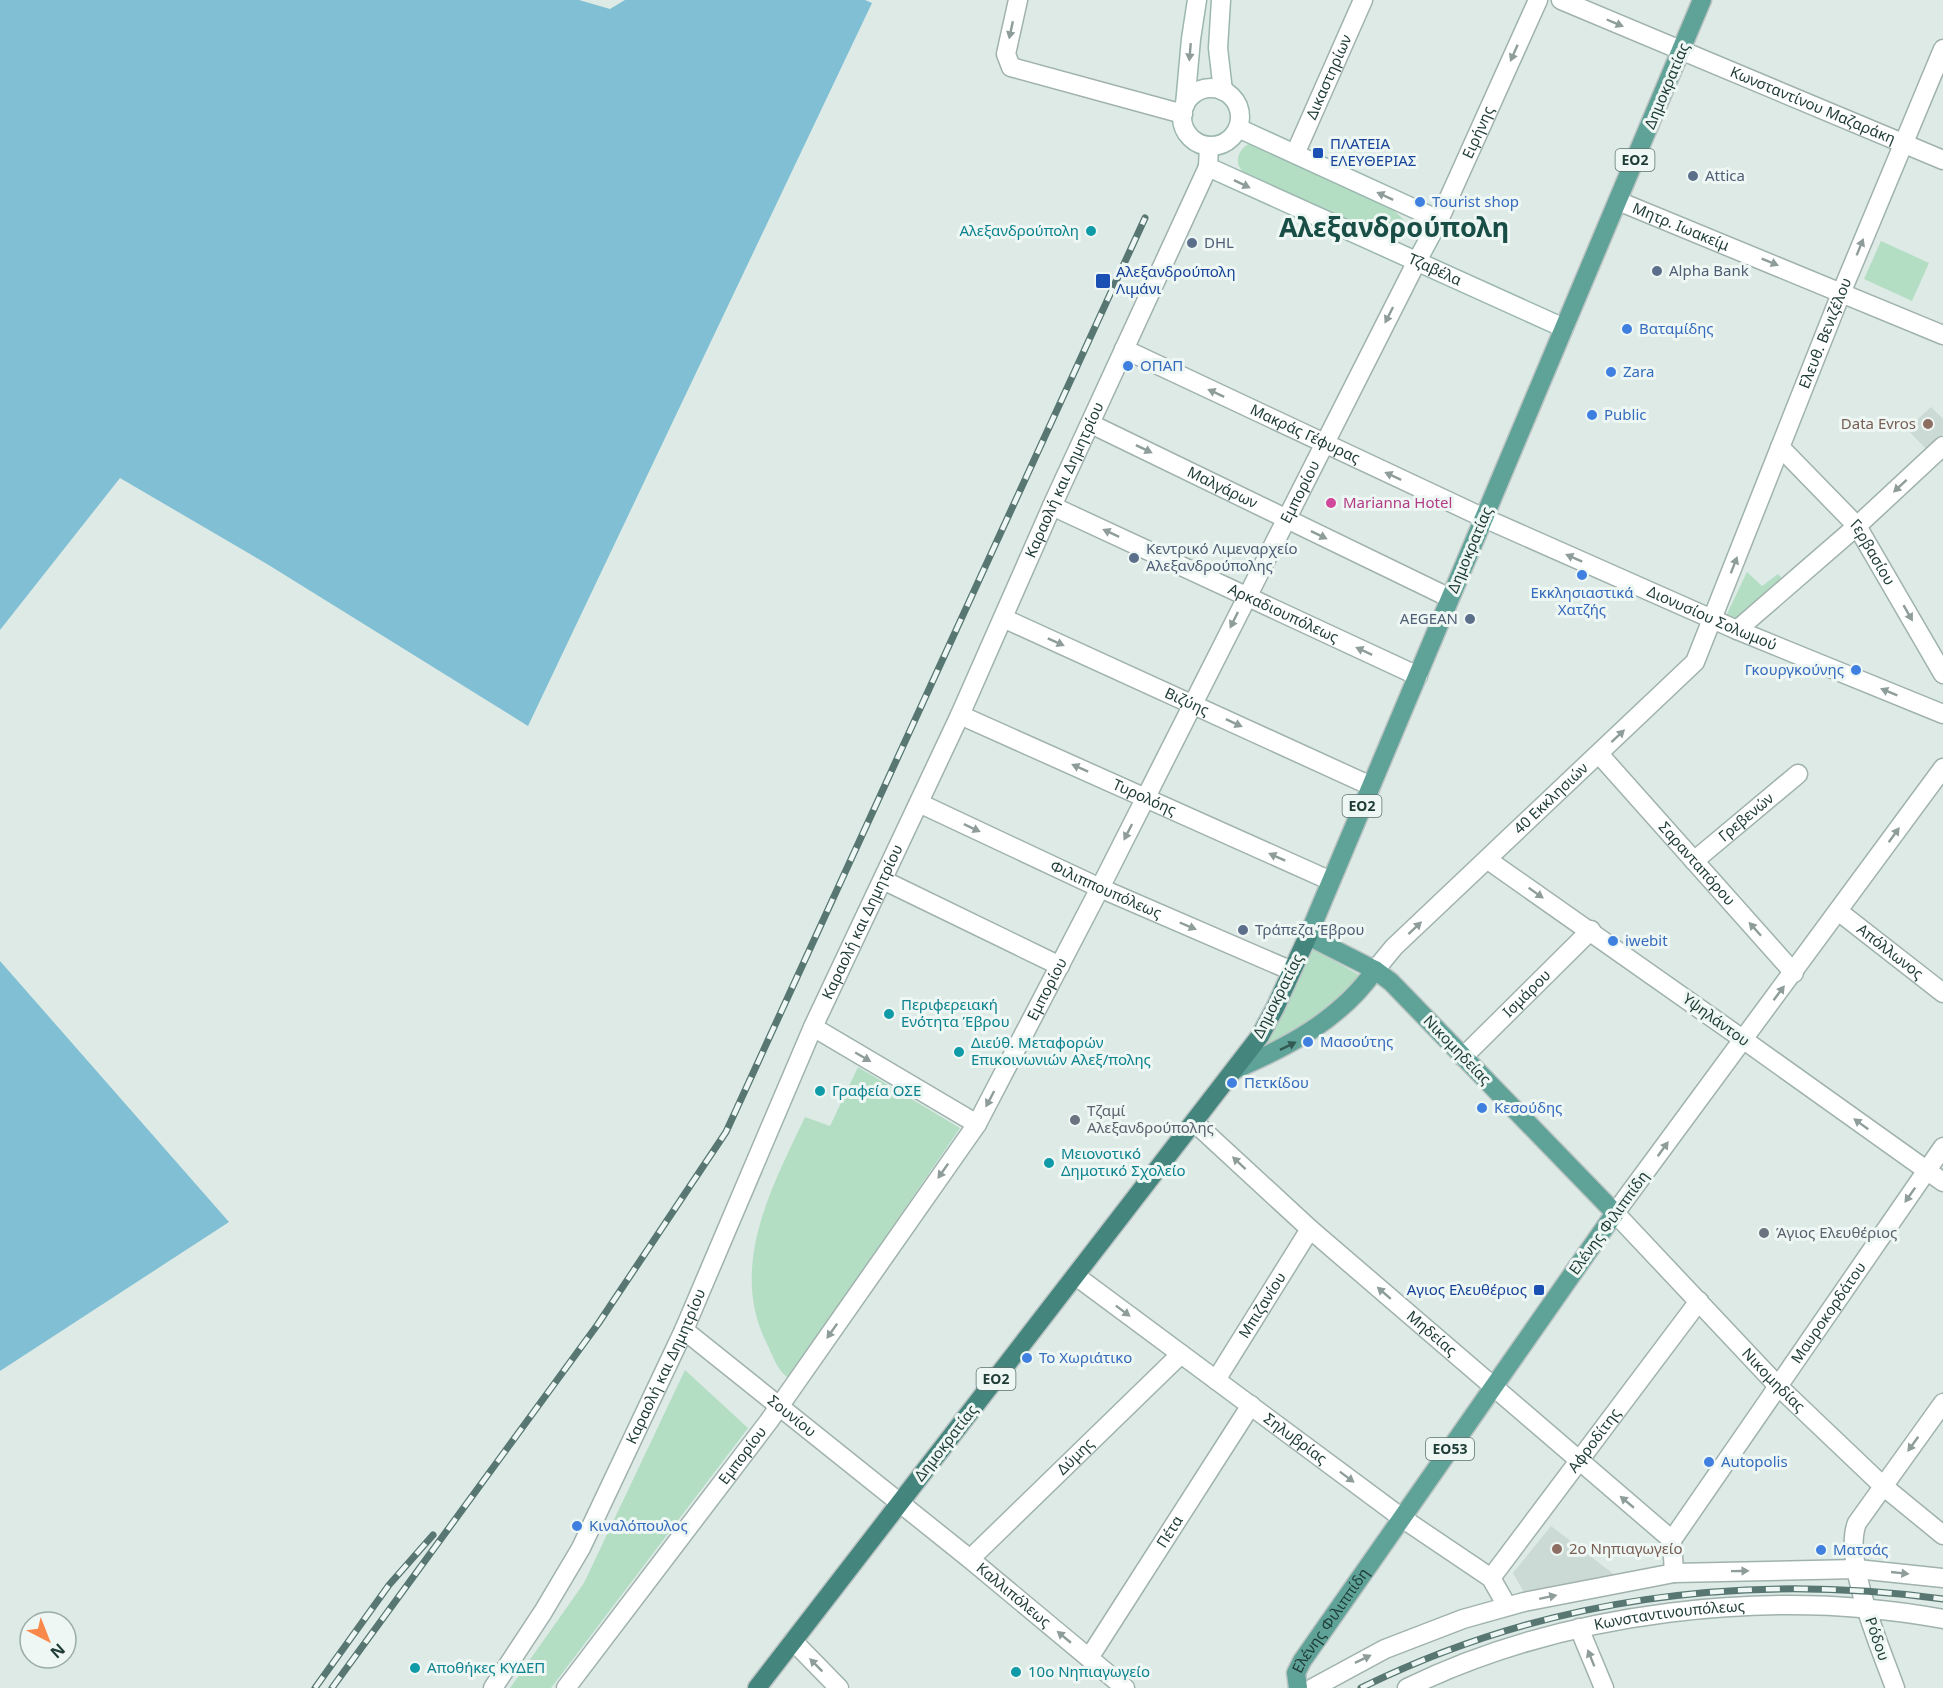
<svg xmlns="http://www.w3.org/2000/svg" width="1943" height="1688" font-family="'Noto Sans',sans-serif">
  <rect width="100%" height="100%" fill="#ddeae6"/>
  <!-- built -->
  <g fill="#ccdad5">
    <polygon points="1931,407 1943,419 1943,434 1926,449 1907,429"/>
    <polygon points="1551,1526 1620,1579 1526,1596 1513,1573"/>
  </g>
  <!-- green -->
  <g fill="#b4dec4">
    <path d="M1250,143L1390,207L1405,221V234L1395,242L1375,238L1245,174C1233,164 1237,150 1250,143Z"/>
    <polygon points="1881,241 1929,263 1912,301 1864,279"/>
    <polygon points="1747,572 1762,586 1778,574 1784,581 1737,622 1726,616"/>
    <path d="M1312,948L1359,975C1326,1013 1297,1033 1252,1055Z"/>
    <path d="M858,1067L960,1128L789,1378C778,1372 772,1354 767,1344C728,1266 772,1187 805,1117L830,1126Z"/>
    <polygon points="685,1370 748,1428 551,1688 510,1688 584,1583"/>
  </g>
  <!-- water -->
  <g fill="#81bfd4">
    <polygon points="0,0 579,0 610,9 625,0 865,0 872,3 528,726 267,564 120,478 0,630"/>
    <polygon points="0,961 229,1222 0,1371"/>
  </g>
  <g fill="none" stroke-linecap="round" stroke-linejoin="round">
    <defs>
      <g id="minor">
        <polyline points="1018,0 1006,54 1011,67 1183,114"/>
        <path id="s1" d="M1561,0L1943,160"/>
        <path id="s2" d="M1295,154L1363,0"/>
        <path id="s3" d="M1618,201L1943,335"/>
        <path id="s4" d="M1439,220L1538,0"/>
        <path id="s5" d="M1124,349L1484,518"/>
        <path id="s6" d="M1091,424L1450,598"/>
        <path id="s7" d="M1780,447L1857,526L1943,674"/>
        <path id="s8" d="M1052,506L1418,676"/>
        <path id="s9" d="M1003,618L1371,786"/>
        <path id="s10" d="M960,715L1331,881"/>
        <path id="s11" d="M1599,754L1794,973"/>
        <path id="s12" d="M919,803L1100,888L1292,971"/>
        <polyline points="1488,860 1744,1040"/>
        <path id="s13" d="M1694,861L1798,774"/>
        <polyline points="883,880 1060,966"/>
        <path id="s14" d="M1838,911L1943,993"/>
        <polyline points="813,1027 977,1124"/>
        <path id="s15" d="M1463,1057L1591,930"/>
        <path id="s16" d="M1194,1122L1310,1229L1672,1540"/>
        <path id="s17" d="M1076,1276L1402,1518L1491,1578L1507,1606"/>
        <path id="s18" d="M1216,1380L1310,1229"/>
        <path id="s19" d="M970,1559L1181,1354"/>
        <path id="s20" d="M1674,1573L1672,1540L1943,1147"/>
        <path id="s21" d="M1491,1578L1699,1301"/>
        <polyline points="1579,1628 1604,1688"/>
        <polyline points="793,1641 839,1688"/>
        <path id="s22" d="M1089,1658L1251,1405"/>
        <path id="s23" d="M566,1688L769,1421L977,1124L1100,888L1416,263"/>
        <path id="s24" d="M1407,1688C1565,1611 1771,1587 1943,1619"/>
      </g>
      <g id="tertiary">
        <path id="s25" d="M1484,518L1737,630L1943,714"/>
        <polyline points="1737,630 1857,526 1943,446"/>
        <path id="s26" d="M1943,768L1615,1213L1777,1385L1883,1486L1943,1535"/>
        <path id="s27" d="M1375,970L1394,947L1695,662L1842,291L1943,49"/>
        <polyline points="1744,1040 1943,1182"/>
        <path id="s28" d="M684,1330L970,1559L1125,1688"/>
        <path id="s29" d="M493,1688L543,1612L581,1548L684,1330L813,1027L960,715L1052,506L1208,167"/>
        <polyline points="1313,1688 1385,1649 1463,1619 1524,1602 1674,1573 1857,1569 1943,1578"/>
        <path d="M1895,1688C1881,1649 1842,1560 1857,1523L1943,1403"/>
      </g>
      <g id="secondary">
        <polyline points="1221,0 1218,48 1223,91"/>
        <circle cx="1211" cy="117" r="29"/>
        <polyline points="1185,105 1191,39 1197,0"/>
        <polyline points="1238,128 1439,220 1416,263"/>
        <path id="s30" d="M1209,146L1208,167L1564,328"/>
      </g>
      <g id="primary">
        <path d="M1234,1070C1288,1047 1341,1019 1375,970"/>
        <path id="s31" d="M1298,1688L1296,1673L1302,1661L1615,1213L1391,982L1375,970L1308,936L1702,0"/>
      </g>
      <polyline id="trunk" points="757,1688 1260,1036 1275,1008 1308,936"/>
    </defs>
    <!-- minor casing -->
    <use href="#minor" stroke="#a0b2ae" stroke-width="21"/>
    <!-- tertiary casing -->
    <use href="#tertiary" stroke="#a0b2ae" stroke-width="21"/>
    <!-- secondary casing -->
    <use href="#secondary" stroke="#9cb7b0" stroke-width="21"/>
    <!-- primary casing -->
    <use href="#primary" stroke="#bcc4c3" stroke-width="21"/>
    <!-- trunk casing -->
    <use href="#trunk" stroke="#bcc4c3" stroke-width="21"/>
    <!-- minor -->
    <use href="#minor" stroke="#fff" stroke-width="18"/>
    <!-- tertiary -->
    <use href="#tertiary" stroke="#fff" stroke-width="18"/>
    <!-- secondary -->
    <use href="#secondary" stroke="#fff" stroke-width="18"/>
    <!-- primary -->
    <use href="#primary" stroke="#5fa398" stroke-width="18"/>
    <!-- trunk -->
    <use href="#trunk" stroke="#44867d" stroke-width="18"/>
    <defs>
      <g id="rail">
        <polyline points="315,1688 389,1585 433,1535"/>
        <polyline points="332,1688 598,1324 726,1132 1145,218"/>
        <path d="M1361,1688C1544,1598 1742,1572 1943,1599"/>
      </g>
    </defs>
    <!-- rail casing -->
    <use href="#rail" stroke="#587772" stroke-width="7"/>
    <!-- rail -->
    <use href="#rail" stroke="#eef7f3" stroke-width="4.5" stroke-dasharray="14" stroke-linecap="butt"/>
  </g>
  <!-- one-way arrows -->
  <defs><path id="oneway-solid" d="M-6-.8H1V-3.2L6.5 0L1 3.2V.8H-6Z" transform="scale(1.5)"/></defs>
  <g fill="#8e9d9a">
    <use href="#oneway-solid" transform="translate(1615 23) rotate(23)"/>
    <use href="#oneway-solid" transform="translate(1011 30) rotate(102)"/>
    <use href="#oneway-solid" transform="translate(1190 52) rotate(95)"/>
    <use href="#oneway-solid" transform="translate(1514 53) rotate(114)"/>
    <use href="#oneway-solid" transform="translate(1242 184) rotate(26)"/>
    <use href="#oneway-solid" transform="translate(1385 196) rotate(-155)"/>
    <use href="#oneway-solid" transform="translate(1860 247) rotate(-68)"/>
    <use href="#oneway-solid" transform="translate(1770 262) rotate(22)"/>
    <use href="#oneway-solid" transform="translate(1389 315) rotate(117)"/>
    <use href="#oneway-solid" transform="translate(1216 393) rotate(-155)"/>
    <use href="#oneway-solid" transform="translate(1144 449) rotate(26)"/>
    <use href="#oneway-solid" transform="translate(1393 476) rotate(-155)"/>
    <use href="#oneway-solid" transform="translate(1900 486) rotate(137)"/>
    <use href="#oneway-solid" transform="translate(1111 533) rotate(-155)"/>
    <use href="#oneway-solid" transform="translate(1319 535) rotate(26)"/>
    <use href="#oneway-solid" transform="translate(1574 558) rotate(-156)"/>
    <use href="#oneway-solid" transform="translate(1734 565) rotate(-69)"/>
    <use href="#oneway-solid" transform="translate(1908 613) rotate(60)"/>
    <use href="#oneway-solid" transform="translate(1234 620) rotate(116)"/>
    <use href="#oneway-solid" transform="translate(1056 642) rotate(24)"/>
    <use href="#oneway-solid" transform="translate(1364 651) rotate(-155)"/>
    <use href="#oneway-solid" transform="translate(1889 692) rotate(-158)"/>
    <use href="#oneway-solid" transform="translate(1234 723) rotate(25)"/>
    <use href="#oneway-solid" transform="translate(1618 736) rotate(-43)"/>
    <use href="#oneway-solid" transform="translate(1080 768) rotate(-156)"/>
    <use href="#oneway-solid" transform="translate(972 828) rotate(25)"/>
    <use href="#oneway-solid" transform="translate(1128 832) rotate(117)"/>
    <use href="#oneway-solid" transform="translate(1894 835) rotate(-54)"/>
    <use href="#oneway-solid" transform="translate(1277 857) rotate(-156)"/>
    <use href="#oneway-solid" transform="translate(1536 893) rotate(35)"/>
    <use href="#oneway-solid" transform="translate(1188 926) rotate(23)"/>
    <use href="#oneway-solid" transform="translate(1415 928) rotate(-43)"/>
    <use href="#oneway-solid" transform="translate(1755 929) rotate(-132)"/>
    <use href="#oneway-solid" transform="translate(1779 993) rotate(-53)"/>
    <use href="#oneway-solid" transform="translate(863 1057) rotate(30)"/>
    <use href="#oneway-solid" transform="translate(990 1099) rotate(118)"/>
    <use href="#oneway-solid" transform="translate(1861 1124) rotate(-144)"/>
    <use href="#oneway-solid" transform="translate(1663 1149) rotate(-54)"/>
    <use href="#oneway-solid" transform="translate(1239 1163) rotate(-137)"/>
    <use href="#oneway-solid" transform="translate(943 1171) rotate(125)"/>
    <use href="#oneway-solid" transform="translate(1910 1195) rotate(125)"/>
    <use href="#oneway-solid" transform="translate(1384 1293) rotate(-139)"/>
    <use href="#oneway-solid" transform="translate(1123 1311) rotate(37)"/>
    <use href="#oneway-solid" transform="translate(832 1331) rotate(125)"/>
    <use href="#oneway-solid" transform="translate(1913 1444) rotate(126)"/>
    <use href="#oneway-solid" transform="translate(1347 1477) rotate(37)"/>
    <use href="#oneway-solid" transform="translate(1627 1502) rotate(-140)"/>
    <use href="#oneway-solid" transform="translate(1740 1571) rotate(-1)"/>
    <use href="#oneway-solid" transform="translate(1900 1573) rotate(6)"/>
    <use href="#oneway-solid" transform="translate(1548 1597) rotate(-12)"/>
    <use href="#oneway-solid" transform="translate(1064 1637) rotate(-140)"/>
    <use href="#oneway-solid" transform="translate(1591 1658) rotate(-112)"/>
    <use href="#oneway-solid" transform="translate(1363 1659) rotate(-26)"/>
    <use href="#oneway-solid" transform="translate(816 1665) rotate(-135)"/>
  </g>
  <use fill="#325a53" href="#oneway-solid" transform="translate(1288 1046) rotate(-26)"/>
  <!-- markers -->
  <g fill="#1a4fb4" stroke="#eef7f3" stroke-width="2">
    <rect x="1312" y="147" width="12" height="12" rx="3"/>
    <rect x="1095" y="273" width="16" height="16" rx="3"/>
    <rect x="1533" y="1284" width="12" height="12" rx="3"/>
  </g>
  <g fill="#5c6f8a" stroke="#eef7f3" stroke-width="2">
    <circle cx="1693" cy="176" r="6"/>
    <circle cx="1192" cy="243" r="6"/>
    <circle cx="1657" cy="271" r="6"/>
    <circle cx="1134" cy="558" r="6"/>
    <circle cx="1470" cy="619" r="6"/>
    <circle cx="1243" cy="930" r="6"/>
  </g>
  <g fill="#3f7fe0" stroke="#eef7f3" stroke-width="2">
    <circle cx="1420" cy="202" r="6"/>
    <circle cx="1627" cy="329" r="6"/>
    <circle cx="1128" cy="366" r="6"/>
    <circle cx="1611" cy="372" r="6"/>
    <circle cx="1592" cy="415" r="6"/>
    <circle cx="1582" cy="575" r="6"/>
    <circle cx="1856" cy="670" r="6"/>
    <circle cx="1613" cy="941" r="6"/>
    <circle cx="1308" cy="1042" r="6"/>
    <circle cx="1232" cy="1083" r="6"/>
    <circle cx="1482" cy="1108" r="6"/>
    <circle cx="1027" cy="1358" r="6"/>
    <circle cx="1709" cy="1462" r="6"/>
    <circle cx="577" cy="1526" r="6"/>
    <circle cx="1821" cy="1550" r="6"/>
  </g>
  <g fill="#0f9aa8" stroke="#eef7f3" stroke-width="2">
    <circle cx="1091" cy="231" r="6"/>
    <circle cx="889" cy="1014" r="6"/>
    <circle cx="959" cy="1052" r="6"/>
    <circle cx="820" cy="1091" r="6"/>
    <circle cx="1049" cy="1163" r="6"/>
    <circle cx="415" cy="1668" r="6"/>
    <circle cx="1016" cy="1672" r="6"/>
  </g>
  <g fill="#8d6e63" stroke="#eef7f3" stroke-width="2">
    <circle cx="1928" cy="424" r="6"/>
    <circle cx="1557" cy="1549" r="6"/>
  </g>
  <circle fill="#d1479c" stroke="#eef7f3" stroke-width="2" cx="1331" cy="503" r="6"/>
  <g fill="#6b7280" stroke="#eef7f3" stroke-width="2">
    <circle cx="1075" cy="1120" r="6"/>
    <circle cx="1764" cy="1233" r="6"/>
  </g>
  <g text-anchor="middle" stroke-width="6" stroke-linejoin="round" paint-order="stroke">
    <!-- shield labels -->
    <g fill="#eef7f3" stroke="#5c736f" stroke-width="1.5">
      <rect x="1615.5" y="149" width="39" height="22" rx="4.5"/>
      <rect x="1342.5" y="795" width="39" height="22" rx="4.5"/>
      <rect x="976.5" y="1368" width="39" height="22" rx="4.5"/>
      <rect x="1426" y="1438" width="48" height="22" rx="4.5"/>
    </g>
    <g font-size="14" font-weight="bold" fill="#1e3b36">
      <text x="1635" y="165">ΕΟ2</text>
      <text x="1362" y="811">ΕΟ2</text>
      <text x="996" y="1384">ΕΟ2</text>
      <text x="1450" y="1454">ΕΟ53</text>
    </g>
    <!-- street labels -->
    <g font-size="15" fill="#1e3b36" stroke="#eef7f3">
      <text dy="5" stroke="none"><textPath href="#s2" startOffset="84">Δικαστηρίων</textPath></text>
      <text transform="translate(1667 86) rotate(-67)" y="5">Δημοκρατίας</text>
      <text dy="5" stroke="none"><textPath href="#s1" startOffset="273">Κωνσταντίνου Μαζαράκη</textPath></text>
      <text dy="5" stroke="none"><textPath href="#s4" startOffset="96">Ειρήνης</textPath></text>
      <text dy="5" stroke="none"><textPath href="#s3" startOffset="68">Μητρ. Ιωακείμ</textPath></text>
      <text dy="5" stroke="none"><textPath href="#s30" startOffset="270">Τζαβέλα</textPath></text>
      <text dy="5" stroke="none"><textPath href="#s27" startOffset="798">Ελευθ. Βενιζέλου</textPath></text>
      <text dy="5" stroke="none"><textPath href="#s5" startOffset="200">Μακράς Γέφυρας</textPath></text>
      <text dy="5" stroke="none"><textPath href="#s29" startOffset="1338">Καραολή και Δημητρίου</textPath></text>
      <text dy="5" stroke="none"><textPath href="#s6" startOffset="146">Μαλγάρων</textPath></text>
      <text dy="5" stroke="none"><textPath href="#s23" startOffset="1408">Εμπορίου</textPath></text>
      <text transform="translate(1470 550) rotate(-67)" y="5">Δημοκρατίας</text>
      <text dy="5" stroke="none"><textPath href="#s7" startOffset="141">Γερβασίου</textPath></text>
      <text dy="5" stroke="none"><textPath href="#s8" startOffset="255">Αρκαδιουπόλεως</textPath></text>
      <text dy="5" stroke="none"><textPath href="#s25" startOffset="249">Διονυσίου Σολωμού</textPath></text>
      <text dy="5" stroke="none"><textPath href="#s9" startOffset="202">Βιζύης</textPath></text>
      <text dy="5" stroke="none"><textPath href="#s10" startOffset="202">Τυρολόης</textPath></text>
      <text dy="5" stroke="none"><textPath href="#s27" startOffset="246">40 Εκκλησιών</textPath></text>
      <text dy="5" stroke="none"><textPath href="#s13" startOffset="68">Γρεβενών</textPath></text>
      <text dy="5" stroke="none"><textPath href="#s11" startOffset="147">Σαρανταπόρου</textPath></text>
      <text dy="5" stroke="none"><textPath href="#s12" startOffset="206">Φιλιππουπόλεως</textPath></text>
      <text dy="5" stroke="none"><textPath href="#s29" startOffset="852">Καραολή και Δημητρίου</textPath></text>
      <text dy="5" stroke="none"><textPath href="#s14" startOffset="66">Απόλλωνος</textPath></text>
      <text dy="5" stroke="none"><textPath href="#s23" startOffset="850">Εμπορίου</textPath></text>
      <text dy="5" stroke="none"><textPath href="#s15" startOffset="90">Ισμάρου</textPath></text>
      <text transform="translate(1278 996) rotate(-63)" y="5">Δημοκρατίας</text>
      <text transform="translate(1716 1020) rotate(36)" y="5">Υψηλάντου</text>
      <text transform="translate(1457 1050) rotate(46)" y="5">Νικομηδείας</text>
      <text transform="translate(1609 1223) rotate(-54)" y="5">Ελένης Φιλιππίδη</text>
      <text dy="5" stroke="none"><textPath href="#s18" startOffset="88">Μπιζανίου</textPath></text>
      <text dy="5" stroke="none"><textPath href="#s20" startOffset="309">Μαυροκορδάτου</textPath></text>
      <text dy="5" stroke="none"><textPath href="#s16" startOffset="318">Μηδείας</textPath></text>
      <text dy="5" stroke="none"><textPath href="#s29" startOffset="366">Καραολή και Δημητρίου</textPath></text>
      <text dy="5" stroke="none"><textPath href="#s26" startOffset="783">Νικομηδίας</textPath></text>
      <text dy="5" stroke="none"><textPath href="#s28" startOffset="138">Σουνίου</textPath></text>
      <text dy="5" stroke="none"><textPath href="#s17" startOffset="273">Σηλυβρίας</textPath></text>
      <text dy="5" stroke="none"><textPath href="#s21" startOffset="172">Αφροδίτης</textPath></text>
      <text transform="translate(946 1443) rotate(-52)" y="5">Δημοκρατίας</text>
      <text dy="5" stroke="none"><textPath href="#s23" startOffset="292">Εμπορίου</textPath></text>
      <text dy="5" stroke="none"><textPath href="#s19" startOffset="147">Δύμης</textPath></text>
      <text dy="5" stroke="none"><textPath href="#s22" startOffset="150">Πέτα</textPath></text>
      <text dy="5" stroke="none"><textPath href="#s28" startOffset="423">Καλλιπόλεως</textPath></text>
      <text dy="5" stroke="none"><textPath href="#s24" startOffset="274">Κωνσταντινουπόλεως</textPath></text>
      <text dy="5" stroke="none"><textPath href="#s31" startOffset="78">Ελένης Φιλιππίδη</textPath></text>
      <text transform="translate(1877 1639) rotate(71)" y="5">Ρόδου</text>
    </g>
    <!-- transit labels -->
    <g font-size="15" fill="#164399" stroke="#eef7f3" text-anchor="start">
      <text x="1330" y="149">ΠΛΑΤΕΙΑ<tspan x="1330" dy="17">ΕΛΕΥΘΕΡΙΑΣ</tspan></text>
      <text x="1116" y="277">Αλεξανδρούπολη<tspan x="1116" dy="17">Λιμάνι</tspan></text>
      <text x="1527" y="1295" text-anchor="end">Αγιος Ελευθέριος</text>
    </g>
    <!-- service labels -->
    <g font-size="15" fill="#4e5e75" stroke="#eef7f3" text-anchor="start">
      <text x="1705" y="181">Attica</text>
      <text x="1204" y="248">DHL</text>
      <text x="1669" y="276">Alpha Bank</text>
      <text x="1146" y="554">Κεντρικό Λιμεναρχείο<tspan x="1146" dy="17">Αλεξανδρούπολης</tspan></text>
      <text x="1458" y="624" text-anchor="end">AEGEAN</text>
      <text x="1255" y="935">Τράπεζα Έβρου</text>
    </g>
    <!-- shop labels -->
    <g font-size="15" fill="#366cbe" stroke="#eef7f3" text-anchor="start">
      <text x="1432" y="207">Tourist shop</text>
      <text x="1639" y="334">Βαταμίδης</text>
      <text x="1140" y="371">ΟΠΑΠ</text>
      <text x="1623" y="377">Zara</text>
      <text x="1604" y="420">Public</text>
      <text x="1582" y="598" text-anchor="middle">Εκκλησιαστικά<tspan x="1582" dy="17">Χατζής</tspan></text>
      <text x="1844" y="675" text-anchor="end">Γκουργκούνης</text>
      <text x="1625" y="946">iwebit</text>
      <text x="1320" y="1047">Μασούτης</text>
      <text x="1244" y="1088">Πετκίδου</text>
      <text x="1494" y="1113">Κεσούδης</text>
      <text x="1039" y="1363">Το Χωριάτικο</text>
      <text x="1721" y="1467">Autopolis</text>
      <text x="589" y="1531">Κιναλόπουλος</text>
      <text x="1833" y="1555">Ματσάς</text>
    </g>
    <!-- culture labels -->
    <g font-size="15" fill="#0d838f" stroke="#eef7f3" text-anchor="start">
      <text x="1079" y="236" text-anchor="end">Αλεξανδρούπολη</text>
      <text x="901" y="1010">Περιφερειακή<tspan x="901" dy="17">Ενότητα Έβρου</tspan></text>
      <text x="971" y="1048">Διεύθ. Μεταφορών<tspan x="971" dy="17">Επικοινωνιών Αλεξ/πολης</tspan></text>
      <text x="832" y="1096">Γραφεία ΟΣΕ</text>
      <text x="1061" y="1159">Μειονοτικό<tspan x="1061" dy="17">Δημοτικό Σχολείο</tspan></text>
      <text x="427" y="1673">Αποθήκες ΚΥΔΕΠ</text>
      <text x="1028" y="1677">10ο Νηπιαγωγείο</text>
    </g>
    <!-- education labels -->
    <g font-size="15" fill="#785e54" stroke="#eef7f3" text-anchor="end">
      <text x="1916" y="429">Data Evros</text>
      <text x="1569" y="1554" text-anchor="start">2ο Νηπιαγωγείο</text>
    </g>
    <!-- hotel labels -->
    <g font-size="15" fill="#b23c85" stroke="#eef7f3" text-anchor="start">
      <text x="1343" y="508">Marianna Hotel</text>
    </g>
    <!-- worship labels -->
    <g font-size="15" fill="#5b616d" stroke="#eef7f3" text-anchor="start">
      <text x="1087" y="1116">Tζαμί<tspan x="1087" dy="17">Αλεξανδρούπολης</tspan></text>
      <text x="1776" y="1238">Άγιος Ελευθέριος</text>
    </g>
    <!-- town labels -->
    <g font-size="27" font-weight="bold" fill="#194e46" stroke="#eef7f3">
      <text x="1394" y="237">Αλεξανδρούπολη</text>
    </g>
  </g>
  <!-- north arrow -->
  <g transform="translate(48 1640) rotate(138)"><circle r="28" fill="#eef7f3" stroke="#9baca7" stroke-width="1.5"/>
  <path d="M0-4.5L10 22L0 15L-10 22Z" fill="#fb884b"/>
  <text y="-9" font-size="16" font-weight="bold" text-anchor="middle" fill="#1e3b36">N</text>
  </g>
</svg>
